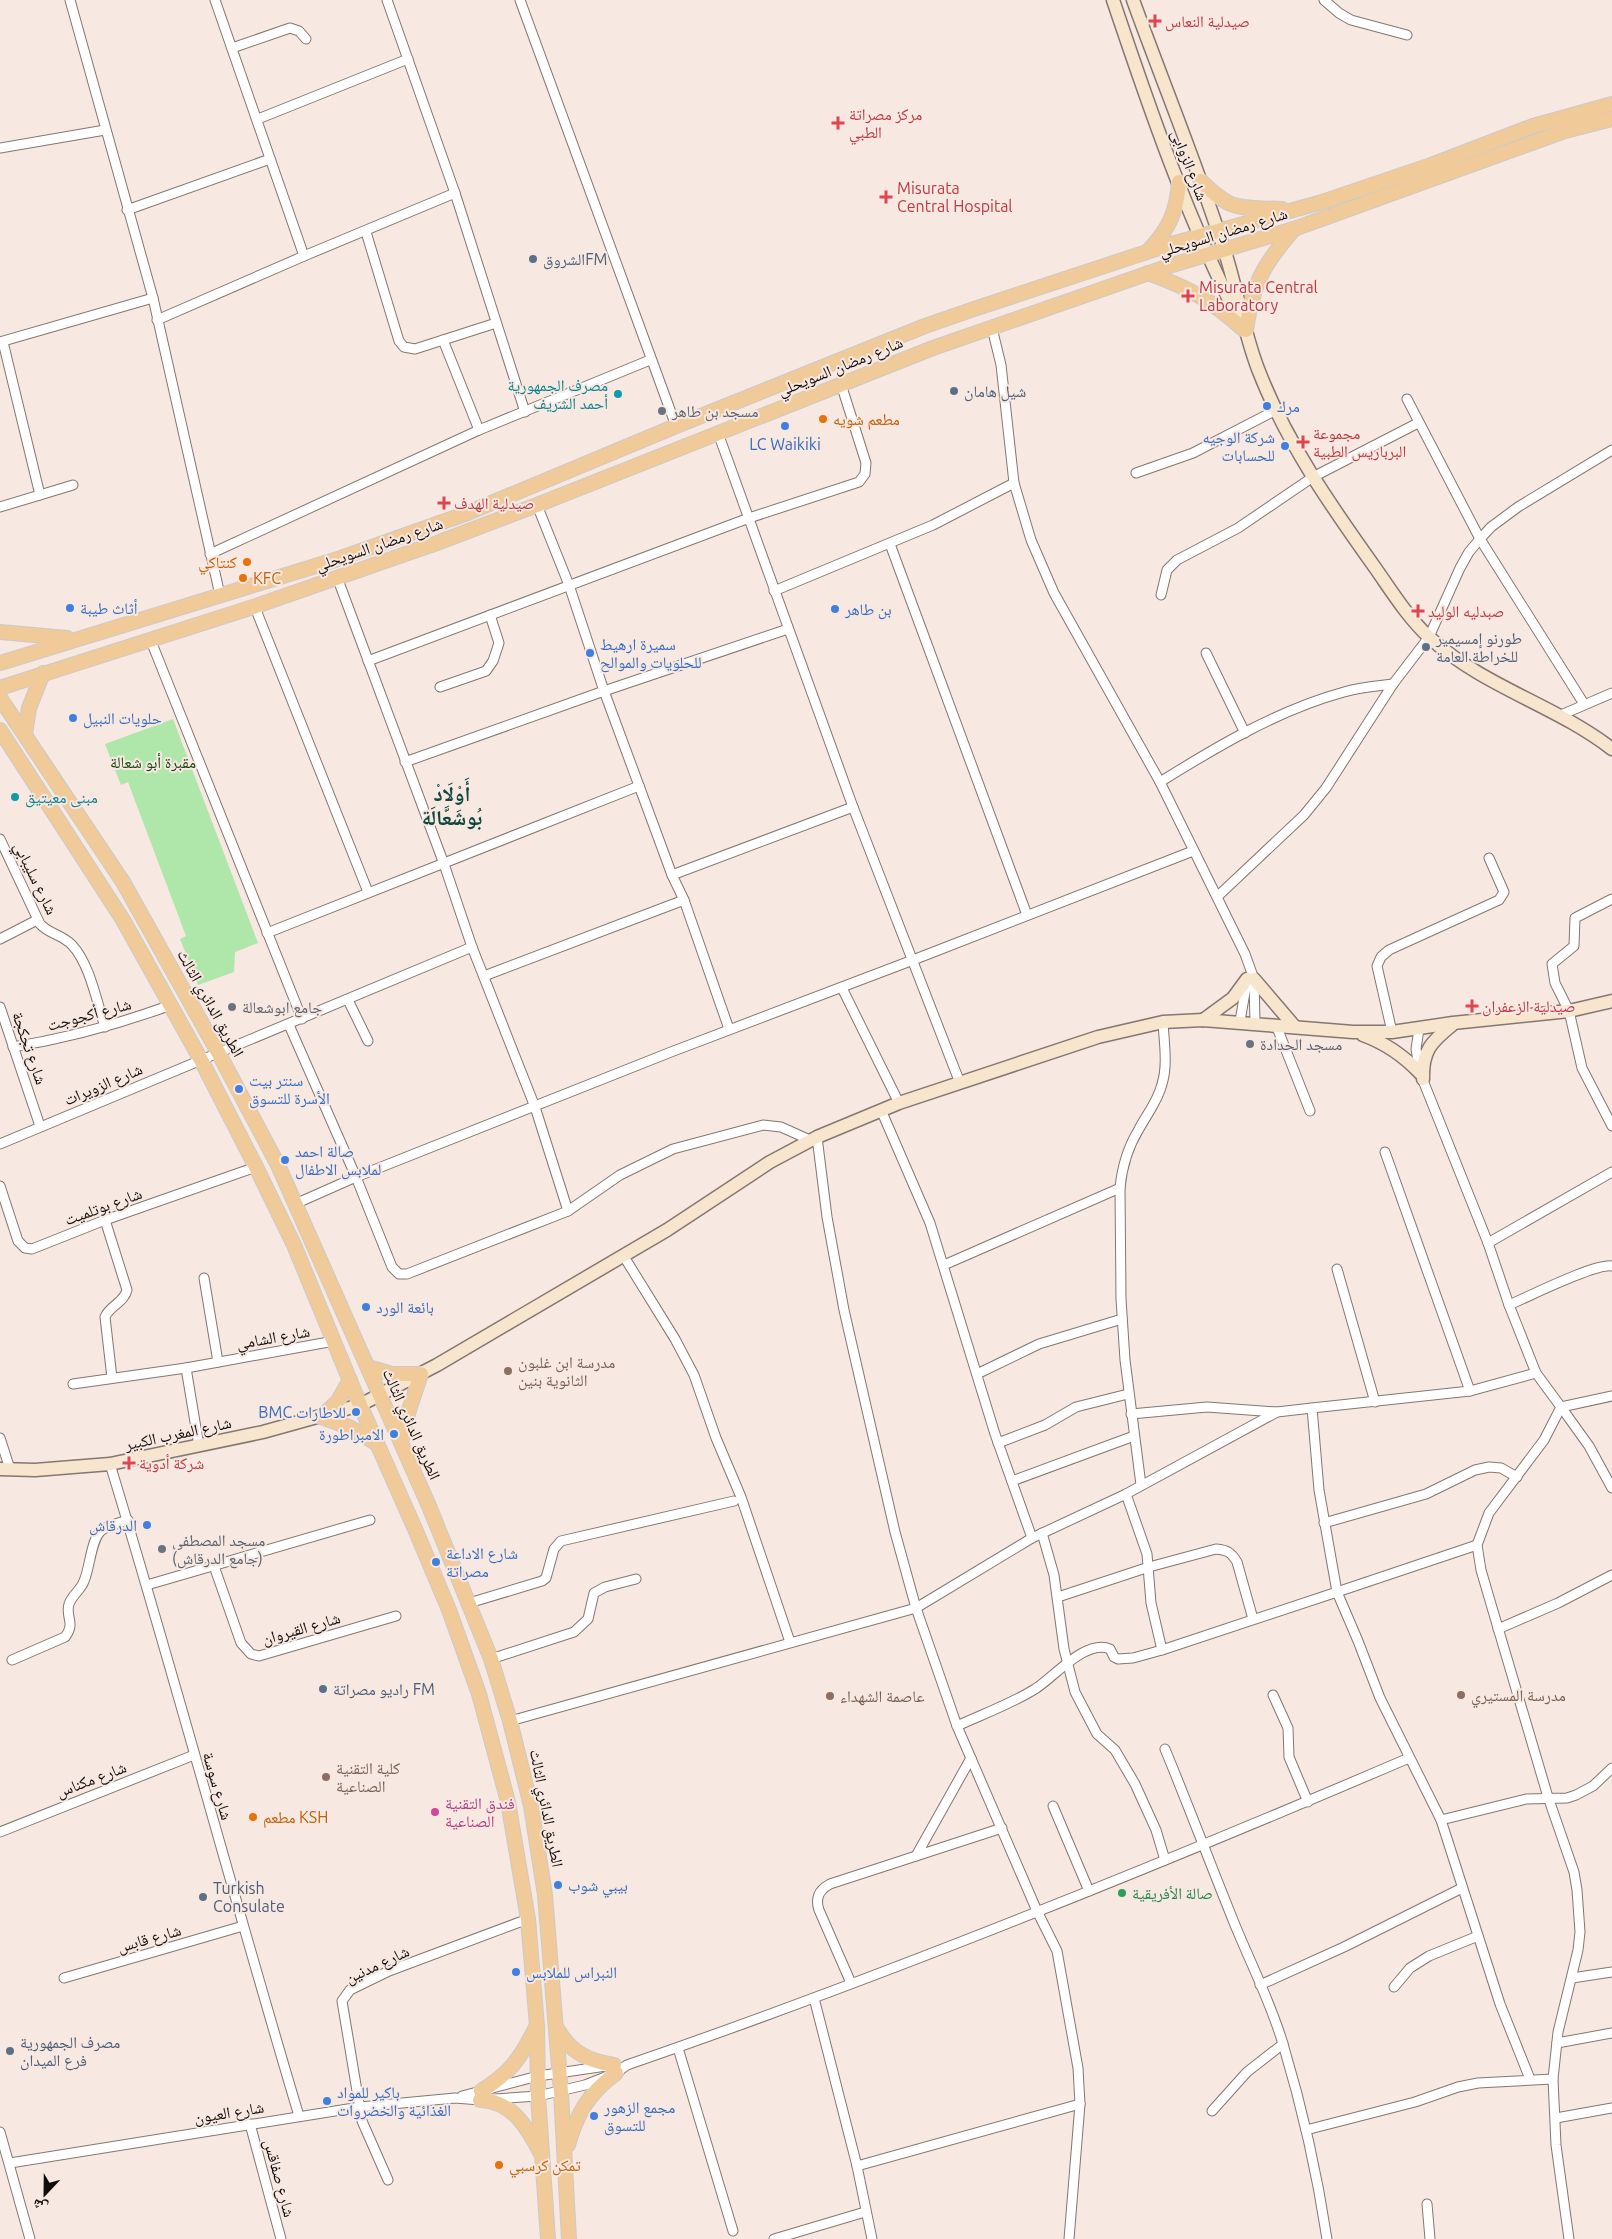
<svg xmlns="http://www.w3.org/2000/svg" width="1612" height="2239" font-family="Ubuntu,'Noto Naskh Arabic',sans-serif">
  <rect width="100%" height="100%" fill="#f7e8e1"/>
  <!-- green -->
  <polygon fill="#aee7a9" points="173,719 258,943 235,952 234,972 198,985 180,939 186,936 128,782 121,785 105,744"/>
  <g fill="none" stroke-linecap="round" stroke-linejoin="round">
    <defs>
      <g id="street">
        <polyline points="70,0 153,298 220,595"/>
        <polyline points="215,0 304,256"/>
        <polyline points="387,0 455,193 525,412"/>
        <polyline points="520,0 676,426"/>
        <polyline points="1324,0 1339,13 1351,20 1407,35"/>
        <polyline points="232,48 290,28 299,31 306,39"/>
        <polyline points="258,119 408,59"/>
        <polyline points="0,148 105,130"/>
        <polyline points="127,210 270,159"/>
        <polyline points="366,232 399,341 404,347 415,349 496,323"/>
        <polyline points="157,320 304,256 455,193"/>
        <polyline points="992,328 1001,365 1014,483 1031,540 1054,593 1160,782 1245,954 1254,979 1255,1023"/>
        <polyline points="443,340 479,430"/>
        <polyline points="0,342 153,298"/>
        <polyline points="3,342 40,495"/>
        <polyline points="1407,399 1480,539 1584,704"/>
        <polyline points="718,433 853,807 960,1083"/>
        <polyline points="1136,473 1193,453 1276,410"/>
        <polyline points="537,505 569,585 604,691 672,875 684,900 729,1029"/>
        <polyline points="0,507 73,485"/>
        <polyline points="890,544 1027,915"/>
        <polyline points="210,554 479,430 650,360"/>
        <polyline points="337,577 444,864 472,947 535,1107 568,1211"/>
        <polyline points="774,591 933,525 1014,483"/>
        <polyline points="1161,595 1167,570 1177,560 1238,528 1313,477 1418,423"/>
        <polyline points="256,606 258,615 368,892"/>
        <polyline points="151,641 302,1019"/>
        <polyline points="1206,653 1245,733"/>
        <polyline points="368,661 749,518 859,482 865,474 866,463 841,384"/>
        <polyline points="440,687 486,671 493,661 499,643 490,615"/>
        <polyline points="1561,715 1612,693"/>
        <polyline points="405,762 604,691 788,629"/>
        <path d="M1160,782C1218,746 1278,710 1344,692C1360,687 1377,686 1393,684"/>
        <path d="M0,839L40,924C49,934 63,935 72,945C90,964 97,1003 105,1027"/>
        <polyline points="672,875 853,807"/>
        <polyline points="1218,896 1304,815 1326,788 1393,684 1429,637 1460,568 1469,552 1480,539 1491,527 1518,507 1612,450"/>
        <polyline points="1612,899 1575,918 1574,946 1552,964 1555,983 1569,1011 1582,1068 1612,1126"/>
        <polyline points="267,933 639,786"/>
        <polyline points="0,939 37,920"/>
        <polyline points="484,976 684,900"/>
        <polyline points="842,988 899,1103"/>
        <polyline points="348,1000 368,1041"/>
        <polyline points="0,1007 40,1126"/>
        <polyline points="1240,1021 1247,981"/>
        <polyline points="289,1025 356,1177 392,1267 399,1274 407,1274 568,1211 620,1175 673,1149 763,1125 781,1127 810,1140"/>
        <polyline points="1276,1025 1310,1111"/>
        <polyline points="1419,1029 1416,1049 1420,1073 1488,1243 1509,1305 1536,1373 1561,1407 1544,1440 1489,1513 1477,1545 1481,1570 1493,1611 1548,1797 1574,1872 1577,1890 1580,1932 1578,1950 1558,2032 1553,2079 1556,2145 1569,2239"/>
        <polyline points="1392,1032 1377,966 1381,957 1389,950 1499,900 1504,892 1489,858"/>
        <path d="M13,1047C68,1038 119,1024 171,1005"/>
        <polyline points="881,1110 930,1223 995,1434 1032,1538"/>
        <polyline points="817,1137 827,1217 844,1310 895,1532 916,1608 957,1726 1037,1911 1057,1951 1078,2068 1080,2104 1069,2239"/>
        <polyline points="0,1144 472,947"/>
        <polyline points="1385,1152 1470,1391"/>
        <polyline points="0,1186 18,1241 25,1248 32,1249 105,1220 256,1167"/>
        <polyline points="295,1204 356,1177 671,1052 913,960 1193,851"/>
        <path d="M105,1220L127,1290C124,1303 110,1305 105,1317L112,1378"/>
        <polyline points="1488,1243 1612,1172"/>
        <polyline points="623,1255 675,1339 694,1375 716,1438 741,1497 790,1642"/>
        <polyline points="944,1265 1120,1188"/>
        <polyline points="1337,1269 1375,1402"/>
        <polyline points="204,1278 218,1362"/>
        <path d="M1509,1305C1528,1297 1595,1263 1612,1266"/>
        <polyline points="186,1368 199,1446"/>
        <polyline points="977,1374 1039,1344 1122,1319"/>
        <polyline points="73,1384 186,1368 334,1341"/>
        <polyline points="1561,1407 1589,1446 1612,1488"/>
        <polyline points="1561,1407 1612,1396"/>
        <polyline points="1131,1414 1207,1407 1277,1412"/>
        <polyline points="0,1438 10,1469"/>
        <polyline points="998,1443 1045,1425 1076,1407 1128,1394"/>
        <path d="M110,1464C176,1681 234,1899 299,2116"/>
        <polyline points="1012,1481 1134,1436"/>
        <path d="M1141,1485L1125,1360L1121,1299L1120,1188C1122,1167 1128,1147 1139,1129C1147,1114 1158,1101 1162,1084C1168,1065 1164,1042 1163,1022"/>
        <polyline points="1126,1494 1147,1554 1151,1603 1162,1650"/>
        <polyline points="1324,1523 1426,1494 1475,1470 1489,1467 1501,1468 1517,1477"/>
        <polyline points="1042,1533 1054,1575 1064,1649 1075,1692 1097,1734 1115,1750 1135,1784 1156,1830 1165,1860"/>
        <polyline points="1477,1545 1337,1592 1358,1641 1380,1698 1441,1820 1526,1799 1567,1798 1576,1795 1593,1786 1612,1768"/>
        <polyline points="214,1566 241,1643 251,1654 259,1656 396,1616"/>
        <polyline points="147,1585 370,1520"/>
        <path d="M1058,1597L1149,1567L1216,1549C1227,1550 1231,1552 1237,1562L1253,1619"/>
        <polyline points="469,1603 542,1581 546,1578 554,1549 561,1541 734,1501"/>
        <polyline points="1498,1629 1558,1603 1612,1575"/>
        <polyline points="491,1659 574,1632 588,1619 594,1593 605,1587 636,1579"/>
        <path d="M12,1660L65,1637C76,1623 65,1617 69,1604C72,1595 81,1590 84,1581C90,1568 91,1538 102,1530C109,1525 120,1523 128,1520"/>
        <polyline points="1273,1695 1288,1728 1289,1757 1308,1802"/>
        <polyline points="510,1721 916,1608 1032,1538 1126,1494 1277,1412 1312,1408"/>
        <path d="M957,1726C983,1714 1011,1704 1035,1689C1052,1679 1086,1638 1110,1649L1114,1657L1118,1659L1133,1658L1162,1650L1337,1592L1319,1490L1312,1408L1470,1391L1536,1373"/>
        <path d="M1165,1749C1189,1807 1211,1866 1235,1925C1251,1964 1271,2003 1283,2044C1302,2107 1317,2173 1327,2239"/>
        <polyline points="1053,1806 1089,1891"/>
        <polyline points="1441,1820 1500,2004 1530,2079"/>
        <polyline points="0,1832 194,1755"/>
        <polyline points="916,1856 971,1758"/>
        <polyline points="64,1978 243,1926"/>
        <polyline points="1572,1978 1612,1972"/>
        <path d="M851,1983L819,1910C815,1898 819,1890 830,1884L1002,1828"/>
        <polyline points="1260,1985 1344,1947 1462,1888"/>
        <polyline points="1394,1987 1410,1968 1429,1956 1478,1936"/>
        <polyline points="814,1998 857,2166 1080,2104"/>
        <polyline points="1557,2043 1612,2033"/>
        <polyline points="678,2048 733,2231"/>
        <polyline points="462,2096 538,2076 606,2066"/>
        <polyline points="1212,2111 1247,2072 1283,2044"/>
        <polyline points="1556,2118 1612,2108"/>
        <polyline points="250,2124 281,2239"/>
        <polyline points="1306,2130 1415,2102 1458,2087 1478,2083 1553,2079"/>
        <polyline points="0,2132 30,2239"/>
        <path d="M10,2163L360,2107L455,2098L480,2100L538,2096L585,2085L616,2073L627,2065C891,1974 1152,1868 1409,1758"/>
        <polyline points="857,2166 872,2239"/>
        <polyline points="388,2180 362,2121 342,2001 350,1990 389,1971 528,1919"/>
        <polyline points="1427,2204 1430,2239"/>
        <polyline points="774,2239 865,2212"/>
      </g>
      <g id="secondary">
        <path d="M1113,0C1149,107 1186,215 1237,316"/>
        <path d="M1133,0C1163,83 1197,165 1224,249C1237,288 1243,330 1258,369C1286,442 1331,506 1376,569C1392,592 1409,619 1430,638C1484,687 1555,705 1612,749"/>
        <polyline points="1254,979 1295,1027"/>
        <polyline points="1203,1020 1233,998 1247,979"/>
        <path d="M1363,1035C1385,1043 1404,1056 1420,1073"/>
        <path d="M1423,1079C1422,1051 1431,1042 1452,1025"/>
        <polyline points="0,1469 35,1470 110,1464 263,1432 360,1405 437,1365 667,1230 770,1162 817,1137 899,1103 1098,1037 1163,1022 1203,1020 1353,1032 1392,1032 1453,1023 1569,1011 1612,1001"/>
      </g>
      <g id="primary">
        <path d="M1201,181C1233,213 1239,207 1282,209"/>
        <path d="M1149,250C1169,229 1177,211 1179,182"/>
        <path d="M1148,273C1189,288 1211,300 1243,329"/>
        <path d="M1246,330C1253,283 1263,265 1294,229"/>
        <polyline points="0,632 67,638"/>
        <polyline points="0,663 335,560 465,514 676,426 925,326 971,310 1168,245 1322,202 1431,165 1533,126 1612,104"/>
        <polyline points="0,688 256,606 437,543 537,505 933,348 1172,265 1294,229 1565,131 1612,119"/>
        <polyline points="0,698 123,882 218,1052 278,1165 429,1506 491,1659 510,1721 531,1806 545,1895 561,2092 569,2239"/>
        <polyline points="0,730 123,920 201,1060 256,1167 294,1245 360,1405 415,1529 449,1610 479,1694 508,1802 528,1919 537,2026 538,2096 548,2239"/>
        <polyline points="25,734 29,708 43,673"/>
        <polyline points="368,1367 392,1374 421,1374 409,1410 401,1442"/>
        <polyline points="321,1417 349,1427 376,1443"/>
        <polyline points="321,1417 338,1401 350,1380"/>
        <path d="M558,2030C571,2053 589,2061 614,2065"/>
        <path d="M481,2091C509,2074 520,2059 535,2029"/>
        <path d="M480,2100C512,2101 527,2127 540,2152"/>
        <path d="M568,2145C577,2113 589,2093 616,2073"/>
      </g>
    </defs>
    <!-- street casing -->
    <use href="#street" stroke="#847771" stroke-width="11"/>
    <!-- secondary casing -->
    <use href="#secondary" stroke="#847771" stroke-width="15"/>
    <!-- primary casing -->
    <use href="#primary" stroke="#cbcac9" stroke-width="16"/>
    <!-- street -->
    <use href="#street" stroke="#fff" stroke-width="9"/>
    <!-- secondary -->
    <use href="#secondary" stroke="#f8e5cd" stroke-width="12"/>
    <!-- primary -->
    <use href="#primary" stroke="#f1ca9a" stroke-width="14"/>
  </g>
  <!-- markers -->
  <g fill="#e0444e" stroke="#f7e8e1" stroke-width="2">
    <path d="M1152.5 13.5h5v5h5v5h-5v5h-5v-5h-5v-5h5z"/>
    <path d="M835.5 115.5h5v5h5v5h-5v5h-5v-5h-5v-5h5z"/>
    <path d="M883.5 189.5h5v5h5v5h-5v5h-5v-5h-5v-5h5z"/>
    <path d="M1185.5 288.5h5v5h5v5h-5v5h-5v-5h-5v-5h5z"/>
    <path d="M1300.5 434.5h5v5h5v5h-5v5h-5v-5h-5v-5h5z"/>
    <path d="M441.5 495.5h5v5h5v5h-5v5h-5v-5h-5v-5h5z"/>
    <path d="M1415.5 603.5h5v5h5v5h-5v5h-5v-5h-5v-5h5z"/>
    <path d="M1469.5 998.5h5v5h5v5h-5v5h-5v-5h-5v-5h5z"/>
    <path d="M126.5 1455.5h5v5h5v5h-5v5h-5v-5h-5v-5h5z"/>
  </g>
  <g fill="#5c6f8a" stroke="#f7e8e1" stroke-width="2">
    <circle cx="533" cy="259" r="5"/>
    <circle cx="954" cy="391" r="5"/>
    <circle cx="1426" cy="647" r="5"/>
    <circle cx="323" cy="1689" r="5"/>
    <circle cx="203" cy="1897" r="5"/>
    <circle cx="10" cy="2051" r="5"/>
  </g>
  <g fill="#0f9aa8" stroke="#f7e8e1" stroke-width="2">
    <circle cx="618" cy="394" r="5"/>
    <circle cx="15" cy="797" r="5"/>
  </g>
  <g fill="#3f7fe0" stroke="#f7e8e1" stroke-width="2">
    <circle cx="1267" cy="406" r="5"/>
    <circle cx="785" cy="426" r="5"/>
    <circle cx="1285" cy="446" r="5"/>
    <circle cx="70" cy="608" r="5"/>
    <circle cx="835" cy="609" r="5"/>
    <circle cx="590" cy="653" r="5"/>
    <circle cx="73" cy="718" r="5"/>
    <circle cx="239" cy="1089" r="5"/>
    <circle cx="285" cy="1160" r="5"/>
    <circle cx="366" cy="1307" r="5"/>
    <circle cx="356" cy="1412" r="5"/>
    <circle cx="394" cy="1434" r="5"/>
    <circle cx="147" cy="1525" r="5"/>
    <circle cx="436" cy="1562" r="5"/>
    <circle cx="558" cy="1885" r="5"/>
    <circle cx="516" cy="1972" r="5"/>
    <circle cx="327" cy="2101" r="5"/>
    <circle cx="594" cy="2116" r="5"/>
  </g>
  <g fill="#6b7280" stroke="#f7e8e1" stroke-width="2">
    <circle cx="662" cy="411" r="5"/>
    <circle cx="232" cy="1007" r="5"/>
    <circle cx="1250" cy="1044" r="5"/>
    <circle cx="162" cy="1549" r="5"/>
  </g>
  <g fill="#e8710a" stroke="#f7e8e1" stroke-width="2">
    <circle cx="823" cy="419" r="5"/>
    <circle cx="247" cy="562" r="5"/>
    <circle cx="243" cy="578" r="5"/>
    <circle cx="253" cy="1817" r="5"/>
    <circle cx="499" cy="2165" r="5"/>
  </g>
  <g fill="#8d6e63" stroke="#f7e8e1" stroke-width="2">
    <circle cx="508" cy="1371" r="5"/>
    <circle cx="1461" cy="1695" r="5"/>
    <circle cx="830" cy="1696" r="5"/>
    <circle cx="326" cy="1777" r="5"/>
  </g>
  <circle fill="#d1479c" stroke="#f7e8e1" stroke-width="2" cx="435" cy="1812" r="5"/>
  <circle fill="#2e9e5b" stroke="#f7e8e1" stroke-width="2" cx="1122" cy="1893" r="5"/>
  <g text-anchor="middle" stroke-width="4" stroke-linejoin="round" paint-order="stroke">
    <!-- health labels -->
    <g font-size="16" fill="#be3a42" stroke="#f7e8e1" text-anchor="start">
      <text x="1165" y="27">صيدلية النعاس</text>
      <text x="849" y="120">مركز مصراتة<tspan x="849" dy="18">الطبي</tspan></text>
      <text x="897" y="194">Misurata<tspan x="897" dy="18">Central Hospital</tspan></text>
      <text x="1199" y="293">Misurata Central<tspan x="1199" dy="18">Laboratory</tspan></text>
      <text x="1313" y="439">مجموعة<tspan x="1313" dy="18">البرباريس الطبية</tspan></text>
      <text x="454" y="509">صيدلية الهدف</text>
      <text x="1428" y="617">صبدليه الوليد</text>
      <text x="1482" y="1012">صيدلية الزعفران</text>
      <text x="139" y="1469">شركة أدوية</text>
    </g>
    <!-- street labels -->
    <g font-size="16" fill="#110d0a" stroke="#f7e8e1">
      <text transform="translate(1190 165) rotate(69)" y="6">شارع الزوابى</text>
      <text transform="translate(1223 232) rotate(-17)" y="6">شارع رمضان السويحلي</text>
      <text transform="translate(840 366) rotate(-22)" y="6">شارع رمضان السويحلي</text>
      <text transform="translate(379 544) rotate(-19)" y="6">شارع رمضان السويحلي</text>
      <text transform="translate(36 878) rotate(64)" y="6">شارع سليبابي</text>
      <text transform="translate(211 1003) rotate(61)" y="6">الطريق الدائري الثالث</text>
      <text transform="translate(89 1014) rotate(-15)" y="6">شارع أكجوجت</text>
      <text transform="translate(30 1048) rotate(71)" y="6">شارع تجكجة</text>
      <text transform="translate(103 1084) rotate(-23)" y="6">شارع الزويرات</text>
      <text transform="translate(103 1206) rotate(-20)" y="6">شارع بوتلميت</text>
      <text transform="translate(273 1337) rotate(-10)" y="6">شارع الشامي</text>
      <text transform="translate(412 1424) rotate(66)" y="6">الطريق الدائري الثالث</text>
      <text transform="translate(178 1433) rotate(-12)" y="6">شارع المغرب الكبير</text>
      <text transform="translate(301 1628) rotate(-16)" y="6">شارع القيروان</text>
      <text transform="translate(91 1779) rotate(-21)" y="6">شارع مكناس</text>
      <text transform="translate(218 1786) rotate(74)" y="6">شارع سوسة</text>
      <text transform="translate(547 1808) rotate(79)" y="6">الطريق الدائري الثالث</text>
      <text transform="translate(149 1938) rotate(-16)" y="6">شارع قابس</text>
      <text transform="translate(377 1964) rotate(-25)" y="6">شارع مدنين</text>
      <text transform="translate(229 2112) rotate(-9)" y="6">شارع العيون</text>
      <text transform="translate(280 2178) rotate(75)" y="6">شارع صفاقس</text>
    </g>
    <!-- service labels -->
    <g font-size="16" fill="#4e5e75" stroke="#f7e8e1" text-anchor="start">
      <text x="543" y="265">الشروقFM</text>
      <text x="964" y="397">شيل هامان</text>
      <text x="1436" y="644">طورنو إمسيمير<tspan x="1436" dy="18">للخراطة العامة</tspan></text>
      <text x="333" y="1695">راديو مصراتة FM</text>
      <text x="213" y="1894">Turkish<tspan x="213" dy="18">Consulate</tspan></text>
      <text x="20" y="2048">مصرف الجمهورية<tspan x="20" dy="18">فرع الميدان</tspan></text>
    </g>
    <!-- culture labels -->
    <g font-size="16" fill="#0d838f" stroke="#f7e8e1" text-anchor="end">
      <text x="608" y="391">مصرف الجمهورية<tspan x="608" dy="18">أحمد الشريف</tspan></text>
      <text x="25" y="803" text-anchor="start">مبنى معيتيق</text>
    </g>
    <!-- shop labels -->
    <g font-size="16" fill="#366cbe" stroke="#f7e8e1" text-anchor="start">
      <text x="1277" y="412">مرك</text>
      <text x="1275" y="443" text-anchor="end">شركة الوجيه<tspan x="1275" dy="18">للحسابات</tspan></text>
      <text x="785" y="450" text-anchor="middle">LC Waikiki</text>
      <text x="80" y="614">أثاث طيبة</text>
      <text x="845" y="615">بن طاهر</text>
      <text x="600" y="650">سميرة ارهيط<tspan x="600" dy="18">للحلويات والموالح</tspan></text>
      <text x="83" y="724">حلويات النبيل</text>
      <text x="249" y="1086">سنتر بيت<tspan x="249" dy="18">الأسرة للتسوق</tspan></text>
      <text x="295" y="1157">صالة احمد<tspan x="295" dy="18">لملابس الاطفال</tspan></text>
      <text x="376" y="1313">بائعة الورد</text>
      <text x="346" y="1418" text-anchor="end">BMC للاطارات</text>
      <text x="384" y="1440" text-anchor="end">الامبراطورة</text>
      <text x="137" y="1531" text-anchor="end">الدرقاش</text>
      <text x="446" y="1559">شارع الاداعة<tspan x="446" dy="18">مصراتة</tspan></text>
      <text x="568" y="1891">بيبي شوب</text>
      <text x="526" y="1978">النبراس للملابس</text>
      <text x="337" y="2098">باكير للمواد<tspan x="337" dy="18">الغذائية والخضروات</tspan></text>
      <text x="604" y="2113">مجمع الزهور<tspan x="604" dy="18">للتسوق</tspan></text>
    </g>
    <!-- worship labels -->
    <g font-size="16" fill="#5b616d" stroke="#f7e8e1" text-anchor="start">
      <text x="672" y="417">مسجد بن طاهر</text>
      <text x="242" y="1013">جامع ابوشعالة</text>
      <text x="1260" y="1050">مسجد الحدادة</text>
      <text x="172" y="1546">مسجد المصطفى<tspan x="172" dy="18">(جامع الدرقاش)</tspan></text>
    </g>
    <!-- food labels -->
    <g font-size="16" fill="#c56008" stroke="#f7e8e1" text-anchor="start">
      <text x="833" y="425">مطعم شويه</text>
      <text x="237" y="568" text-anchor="end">كنتاكي</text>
      <text x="253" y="584">KFC</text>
      <text x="263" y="1823">مطعم KSH</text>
      <text x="509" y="2171">تمكن كرسبي</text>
    </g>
    <!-- park labels -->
    <g font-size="16" fill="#154512" stroke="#f7e8e1">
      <text x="153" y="768">مقبرة أبو شعالة</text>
    </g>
    <!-- education labels -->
    <g font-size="16" fill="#785e54" stroke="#f7e8e1" text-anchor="start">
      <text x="518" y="1368">مدرسة ابن غلبون<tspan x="518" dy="18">الثانوية بنين</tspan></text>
      <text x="1471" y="1701">مدرسة المستيري</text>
      <text x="840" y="1702">عاصمة الشهداء</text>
      <text x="336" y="1774">كلية التقنية<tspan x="336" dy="18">الصناعية</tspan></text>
    </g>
    <!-- hotel labels -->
    <g font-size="16" fill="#b23c85" stroke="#f7e8e1" text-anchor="start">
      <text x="445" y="1809">فندق التقنية<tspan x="445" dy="18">الصناعية</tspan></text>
    </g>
    <!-- leisure labels -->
    <g font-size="16" fill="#27864d" stroke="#f7e8e1" text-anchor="start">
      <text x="1132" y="1899">صالة الأفريقية</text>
    </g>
    <!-- district labels -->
    <g font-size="21" font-weight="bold" fill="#0e483f" stroke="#f7e8e1">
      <text x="452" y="801">أَوْلَادْ<tspan x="452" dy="24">بُوشَعَّالَة</tspan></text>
    </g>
  </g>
  <!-- north arrow -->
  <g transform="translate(45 2194) rotate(202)" stroke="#f7e8e1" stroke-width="4" paint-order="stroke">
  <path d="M0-4L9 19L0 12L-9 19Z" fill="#110d0a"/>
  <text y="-8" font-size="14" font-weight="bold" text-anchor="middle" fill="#110d0a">ش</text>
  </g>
</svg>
